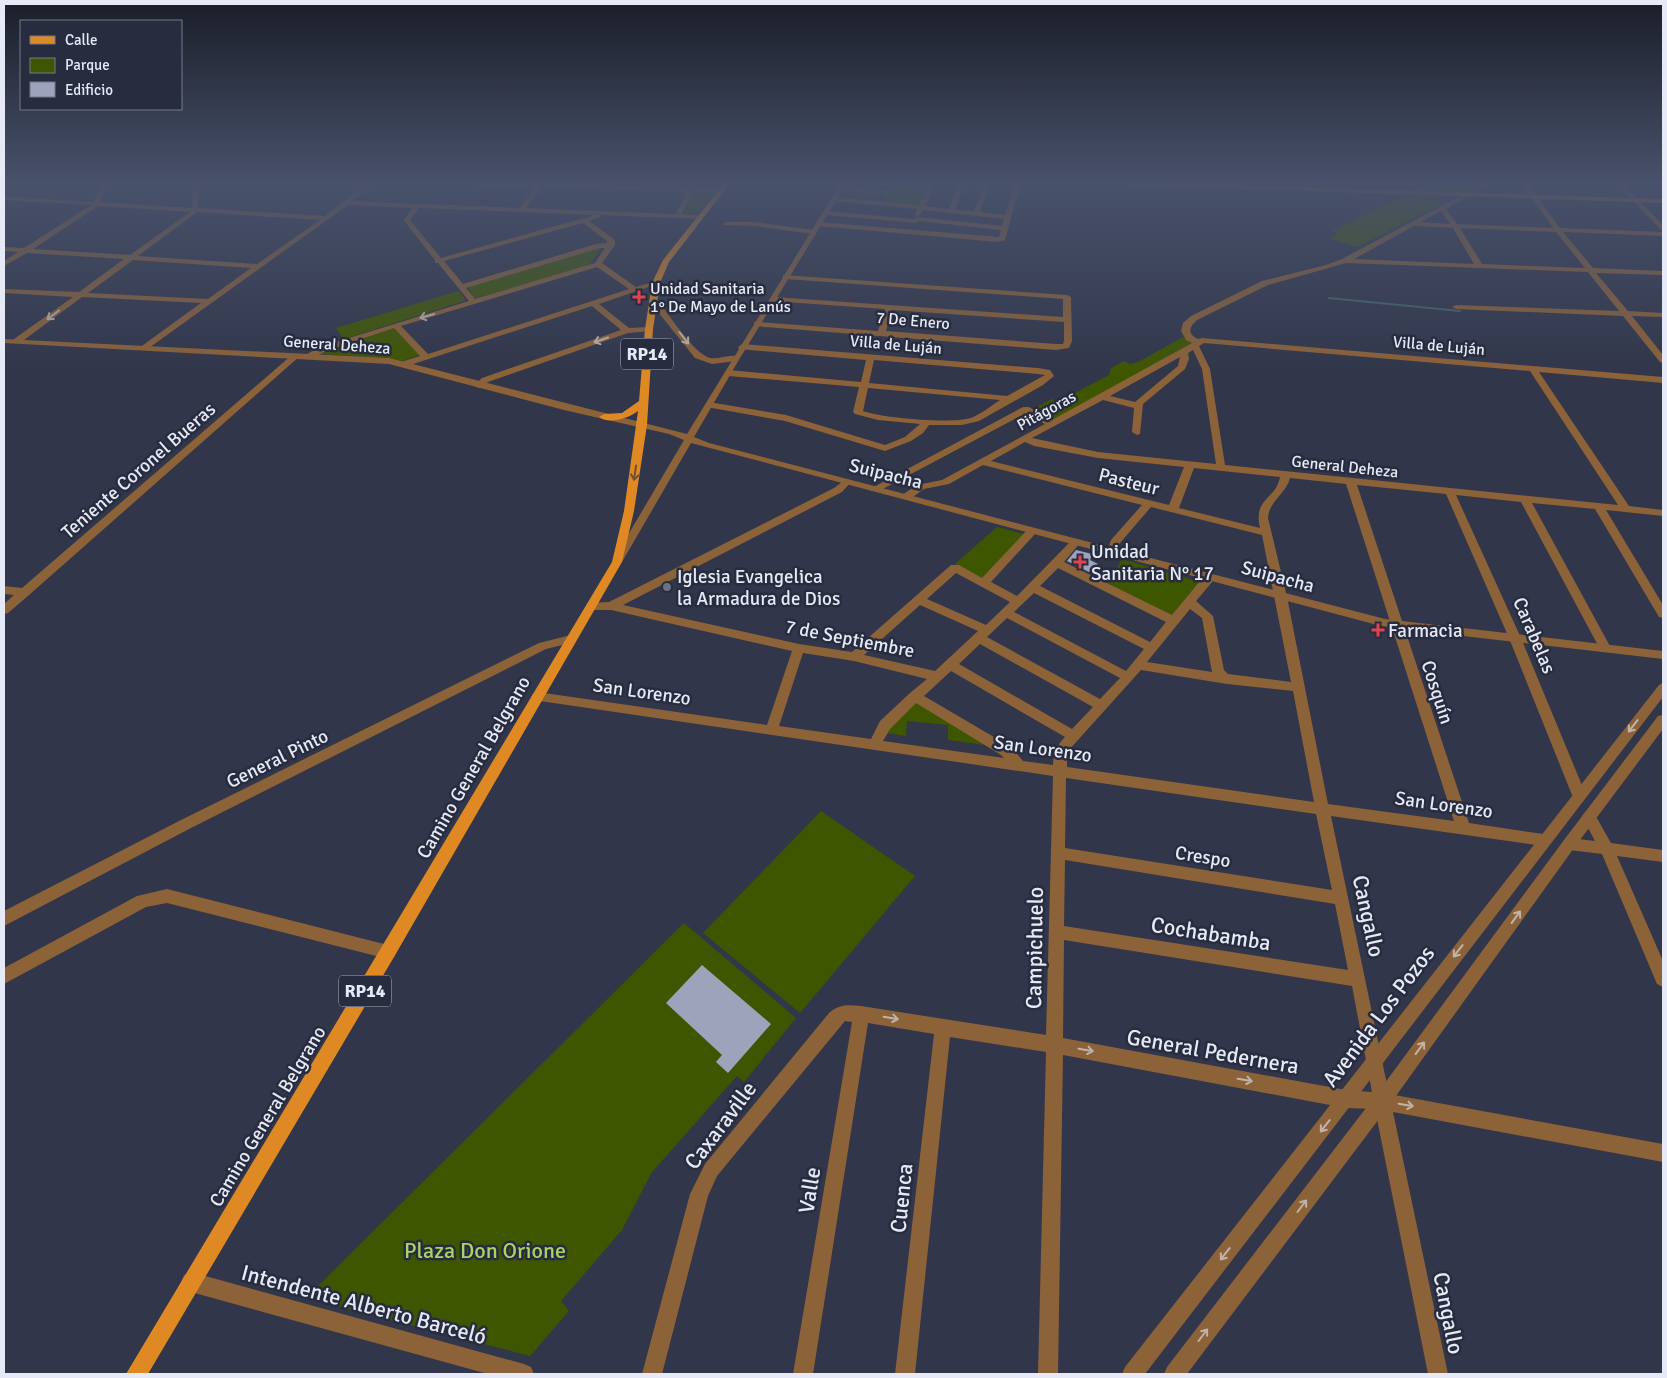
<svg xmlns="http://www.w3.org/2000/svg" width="1667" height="1378" font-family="Signika,sans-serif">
  <rect width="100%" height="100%" fill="#31364a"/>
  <!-- green -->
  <g fill="#3f5600">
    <polygon points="893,181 927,181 917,207 882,203"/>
    <polygon points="1447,181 1488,181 1464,193 1444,192 1434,188"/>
    <path d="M694,193H710L713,194C704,205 699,216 684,214L692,194Z"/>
    <polygon points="1405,195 1442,195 1433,200 1444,203 1357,247 1330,238 1339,233 1332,231"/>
    <polygon points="597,248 601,248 589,265 478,298 473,298 468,287"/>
    <polygon points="458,291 465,299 464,301 344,339 336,328"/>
    <polygon points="393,328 396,328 420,355 399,362 387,358 320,354"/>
    <polygon points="1183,337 1190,341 1191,344 1053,421 1033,409 1052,399 1058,402 1109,375 1111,368 1124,361 1130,364 1138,362"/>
    <polygon points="997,527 1024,534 982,579 955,564"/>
    <polygon points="1122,559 1200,582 1172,617 1107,583"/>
    <polygon points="916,700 992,746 948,740 948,725 907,721 906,736 887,733 888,726"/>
    <polygon points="821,811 915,876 800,1013 703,933"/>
    <polygon points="684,923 796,1018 744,1082 737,1076 652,1172 622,1230 561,1301 569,1311 530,1356 306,1298"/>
  </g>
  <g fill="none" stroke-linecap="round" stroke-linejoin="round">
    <!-- stream -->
    <polyline stroke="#456469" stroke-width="2" points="1329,298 1460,311"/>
  </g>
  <!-- building -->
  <g fill="#9da3bb">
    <polygon points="1076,550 1092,554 1090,560 1098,564 1089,572 1067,561"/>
    <polygon points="702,965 771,1024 728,1073 716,1062 722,1055 666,1003"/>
  </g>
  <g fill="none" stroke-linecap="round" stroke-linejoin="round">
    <!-- minor -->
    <g fill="#8c6239" fill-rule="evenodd">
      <path d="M104,181H110L100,202L192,208L193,181H199L198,208L325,216L371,181H377L352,201L519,208L536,187L409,183L406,181L539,183L541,181H547L545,183L688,188L692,181H698L695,188L720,189L723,191L720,193L693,192L682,214L703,216V218L701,219L602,215L601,217L589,221L615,240V245L602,263L636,287L656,281L660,283L599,304L629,328L649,327H652V331L628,333L488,382L478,388L474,385L482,378L621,330L592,306L404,367L401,366V362L420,356L394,328L326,351L313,358H307V354L320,347L469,301L438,263H435V260L405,222L404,220L412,208L348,205L146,350L139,348L201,303L82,297L20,343H14V339L73,297L4,293V289L79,292L124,259L27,253L4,266V261L18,252L4,251V247L24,248L91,205L4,200V196L93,202ZM542,187L686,192L676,214L526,208ZM98,206L190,212L130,255L33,249ZM419,208L595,215L441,258L410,220ZM197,212L320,220L257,264L138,256ZM583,223L607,241V243L596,244L463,284L444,261ZM600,248H605L595,263L475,299L466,288ZM133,260L251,268L208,299L88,293ZM597,267L629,289L428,354L401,326Z"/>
      <polygon points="855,181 874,181 894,184 891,186"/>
      <polygon points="930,181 936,181 925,206 949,209 957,187 960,185 963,187 955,210 974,211 982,189 985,187 988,189 980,212 1005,215 1015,181 1021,181 1005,240 998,242 818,226 815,224 818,222 999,237 1001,230 919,221 916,223 826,215 823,213 826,211 914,219 917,217 1002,226 1004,219 923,210 918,217 915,215 917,209 834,201 831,199 834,197 919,205"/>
      <polygon points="1303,181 1309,181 1311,190 1307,190"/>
      <polygon points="1436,181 1443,181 1417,194 1412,193"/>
      <path d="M1488,181H1495L1446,209L1457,224L1553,228L1520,181H1526L1560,228L1663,232V236L1563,232L1593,268L1663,271V275L1596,273L1628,311L1663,313V317L1632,316L1663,355V363L1660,362L1623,316L1456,309L1452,307L1456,305L1619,311L1588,272L1346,263L1268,285L1197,320C1189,327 1187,334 1198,339L1202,338L1663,377V383L1539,372L1629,506L1663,510V516L1606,510L1663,605V618L1659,617L1595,509L1532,503L1611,648L1609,651H1601L1521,502L1456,495L1521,638L1586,795L1584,799L1579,801L1574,799L1572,795L1509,638L1446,494L1357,485L1469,823L1543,834L1548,836L1550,840L1548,844L1543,846L1331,816L1389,1094L1663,1144V1162L1393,1112L1448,1374H1428L1375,1109L1346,1108L1063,1055L1058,1374H1038L1046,1052L950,1037L915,1374H895L934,1034L868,1023L813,1374H793L852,1022L845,1021L717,1176L708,1196L662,1374H642L690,1194L705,1164L829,1013C840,1004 848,1005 861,1006L1046,1035L1053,776L533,700L531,697L533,694L537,692L767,725L792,651L611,610H592L586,606L588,603L609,602L834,488L846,479L851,482L842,492L623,605L799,644L852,652L951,565H959L982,578L1028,529L1032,528L1037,531L1036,533L991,582L1017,596L1071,541L1075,540L1080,543L1064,562L1172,615L1205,575H1213L1215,578L1213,581L1196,601L1213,616L1224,670L1228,674L1291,682L1262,535L1151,507L1120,543L1116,555L1112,556L1107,552L1111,540L1142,505L983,465L949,484L924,489L910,499H902V495L917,485L942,480L1045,424L1026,413L879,491H871L870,489L1023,407H1029L1052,420L1192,343L1186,340L1181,331L1183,323L1191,316L1262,281L1326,265L1342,259ZM1441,211L1450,224L1421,222ZM1414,226L1453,228L1474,264L1354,259ZM1460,228L1556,232L1585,268L1482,264ZM1204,343L1530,371L1618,505L1225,465L1210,369L1199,346ZM1193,350L1202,369L1216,464L1098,452L1032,438L1103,400L1134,408L1132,432L1137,435L1140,434L1143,404L1185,369L1189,359L1188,353ZM1180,357L1178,366L1135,402L1110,396ZM1025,442L1034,446L1098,458L1184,467L1169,505L991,461ZM1194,468L1280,477C1276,500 1253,497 1260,528L1179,508ZM1290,478L1346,484L1454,821L1328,804L1287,597L1268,518C1269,501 1286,494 1290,478ZM1058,568L1166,622L1150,642L1040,586ZM956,573L1010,602L986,625L927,599ZM1034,593L1144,649L1126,671L1014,612ZM920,605L978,631L935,671L864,655ZM1190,609L1202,618L1212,672L1147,662ZM1007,618L1120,678L1100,699L987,637ZM980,644L1093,707L1072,729L959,664ZM803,653L854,661L927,679L910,693L880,721L871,739L779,726ZM1141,670L1227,684L1293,691L1314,802L1067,767V757L1069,750ZM951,671L1065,737C1057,745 1053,754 1053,765L1023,761L1011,747L924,696ZM916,703L1001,755L1004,758L883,741L890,729ZM1066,778L1316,814L1332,890L1065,848ZM1065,860L1335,904L1348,970L1064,926ZM1064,940L1352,986L1372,1092L1346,1090L1063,1038Z"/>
      <polygon points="1614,181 1620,181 1663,225 1663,231 1661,230"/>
      <polygon points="840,187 887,191 890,193 887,195 838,190 838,188"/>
      <polygon points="726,222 755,222 813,230 817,232 813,234 755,226 724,225 724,223"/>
      <path d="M783,275L1067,295L1071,297L1072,341L1069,348L1056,350L754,326V322H757L878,331L885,309L771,301V297H774L1063,317V299L786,279H783ZM892,310L1064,322V341L1063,344H1056L886,331Z"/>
      <path d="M650,298H656C668,313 693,353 710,358C720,360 732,352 740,358L736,361L712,364L695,358L650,302Z"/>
      <path d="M742,344L1038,368L1050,370L1054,376L1043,385L979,421L962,425H929L923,433L911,441L885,451L785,421L706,407V403L709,402L786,415L885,445L905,437L920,424L878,420L855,414L853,412L859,387L728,376L724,373L728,370L861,382L866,360L739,349L738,347ZM874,360L1038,374L1045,375L1007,396L869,383ZM868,388L1000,400C991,406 981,414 971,418C951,424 882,418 863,411Z"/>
      <polygon points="293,354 300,356 29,595 8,613 4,614 4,604 14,595 4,594 4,586 22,588"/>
      <polygon points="571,635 577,639 575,642 546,649 191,828 4,926 4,911 181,820 539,643"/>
      <polygon points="1589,811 1594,813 1611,843 1663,850 1663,862 1617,856 1663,961 1663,987 1657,984 1602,854 1569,850 1564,848 1562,844 1564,840 1569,838 1595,841 1582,817 1584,813"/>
      <polygon points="167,889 388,945 394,947 396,952 394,957 388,959 167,903 146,907 4,984 4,968 137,896"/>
      <polygon points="191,1272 524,1364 531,1367 534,1374 488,1374 191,1292 184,1289 181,1282 184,1275"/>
    </g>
    <!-- tertiary -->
    <g fill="#8c6239" fill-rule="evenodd">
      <polygon points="842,181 848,181 740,358 694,437 709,443 1385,619 1663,651 1663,659 1385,627 691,443 622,562 617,566 612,562 684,440 669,434 564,410 389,364 4,343 4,339 389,358 687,434"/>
      <polygon points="1663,683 1663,697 1145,1374 1122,1374 1125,1367 1659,685"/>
      <polygon points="1663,715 1663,729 1574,848 1388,1107 1187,1374 1164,1374 1167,1367 1376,1095 1564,840 1658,716"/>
    </g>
    <!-- secondary -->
    <polygon fill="#ba7832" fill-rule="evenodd" points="1072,181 1117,181 1663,199 1663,203 1075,183"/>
    <!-- primary -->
    <path fill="#de8924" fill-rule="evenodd" d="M726,181H732L669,262L660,283L653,329L647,425L634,511L622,562L394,957L148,1374H126L612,562L624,511L638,411C629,418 609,425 599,417L604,414L622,413L639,401L645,329L652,283L663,260Z"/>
  </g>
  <!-- one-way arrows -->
  <defs><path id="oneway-shaft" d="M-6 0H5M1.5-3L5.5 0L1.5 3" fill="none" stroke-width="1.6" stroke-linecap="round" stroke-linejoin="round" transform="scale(1.25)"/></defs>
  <g stroke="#c2b3aa">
    <use href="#oneway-shaft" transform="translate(53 315) rotate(143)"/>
    <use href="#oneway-shaft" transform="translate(427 316) rotate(164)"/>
    <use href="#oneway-shaft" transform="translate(684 338) rotate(52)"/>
    <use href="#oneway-shaft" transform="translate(601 340) rotate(161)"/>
    <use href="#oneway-shaft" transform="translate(1633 726) rotate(128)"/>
    <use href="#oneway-shaft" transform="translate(1516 917) rotate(-54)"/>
    <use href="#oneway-shaft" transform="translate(1458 951) rotate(128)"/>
    <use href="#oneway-shaft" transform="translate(891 1018) rotate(9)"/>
    <use href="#oneway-shaft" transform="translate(1420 1048) rotate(-54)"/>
    <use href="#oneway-shaft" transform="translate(1086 1050) rotate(10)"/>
    <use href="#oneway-shaft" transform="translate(1245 1080) rotate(10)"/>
    <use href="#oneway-shaft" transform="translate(1406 1105) rotate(10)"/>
    <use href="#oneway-shaft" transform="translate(1325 1126) rotate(128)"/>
    <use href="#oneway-shaft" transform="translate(1302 1206) rotate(-53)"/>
    <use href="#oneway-shaft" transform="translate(1225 1254) rotate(128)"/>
    <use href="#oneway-shaft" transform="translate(1203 1335) rotate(-53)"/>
  </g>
  <use stroke="#715134" href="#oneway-shaft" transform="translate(635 473) rotate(98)"/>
  <!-- sky -->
  <linearGradient id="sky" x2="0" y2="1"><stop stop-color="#1b1e29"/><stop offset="0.49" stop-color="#48526b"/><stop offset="1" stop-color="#48526b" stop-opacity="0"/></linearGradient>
  <rect width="1667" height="373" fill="url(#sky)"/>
  <!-- markers -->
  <g fill="#e0444e" stroke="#282c3f" stroke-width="2">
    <path d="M636.5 289.5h5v5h5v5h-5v5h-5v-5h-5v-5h5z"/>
    <path d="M1077.5 554.5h5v5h5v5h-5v5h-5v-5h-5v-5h5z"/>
    <path d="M1375.5 622.5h5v5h5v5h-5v5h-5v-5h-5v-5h5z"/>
  </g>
  <circle fill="#6b7280" stroke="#282c3f" stroke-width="2" cx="667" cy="587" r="5"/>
  <g text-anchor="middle" stroke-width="5" stroke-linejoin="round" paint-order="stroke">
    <!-- far-poi labels -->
    <g font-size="16" fill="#e6e9f6" stroke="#282c3f" text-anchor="start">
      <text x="650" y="294">Unidad Sanitaria<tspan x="650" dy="18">1° De Mayo de Lanús</tspan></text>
    </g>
    <!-- far-street labels -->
    <g font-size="16" fill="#e6e9f6" stroke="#282c3f">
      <text transform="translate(913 320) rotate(5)" y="6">7 De Enero</text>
      <text transform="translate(337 344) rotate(4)" y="6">General Deheza</text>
      <text transform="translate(896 344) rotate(5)" y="6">Villa de Luján</text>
      <text transform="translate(1439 345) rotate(5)" y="6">Villa de Luján</text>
      <text transform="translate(1046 410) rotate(-29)" y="6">Pitágoras</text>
      <text transform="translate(1345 466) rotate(6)" y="6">General Deheza</text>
    </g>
    <!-- shield labels -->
    <g fill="#282c3f" stroke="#adb0bf" stroke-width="1">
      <rect x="621" y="338.5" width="52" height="31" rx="4"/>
      <rect x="339" y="975.5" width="52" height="31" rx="4"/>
    </g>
    <g font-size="18" font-weight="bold" fill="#e6e9f6">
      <text x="647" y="360">RP14</text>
      <text x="365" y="997">RP14</text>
    </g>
    <!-- street labels -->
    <g font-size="19" fill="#e6e9f6" stroke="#282c3f">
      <text transform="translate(138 470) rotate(-41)" y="7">Teniente Coronel Bueras</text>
      <text transform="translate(886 473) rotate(14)" y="7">Suipacha</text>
      <text transform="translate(1129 481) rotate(14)" y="7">Pasteur</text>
      <text transform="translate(1278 576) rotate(15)" y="7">Suipacha</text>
      <text transform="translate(1535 635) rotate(67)" y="7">Carabelas</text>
      <text transform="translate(850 638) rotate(11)" y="7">7 de Septiembre</text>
      <text transform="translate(642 691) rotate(8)" y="7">San Lorenzo</text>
      <text transform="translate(1438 692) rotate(72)" y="7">Cosquín</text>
      <text transform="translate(1043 748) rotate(8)" y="7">San Lorenzo</text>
      <text transform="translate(277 758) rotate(-26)" y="7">General Pinto</text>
      <text transform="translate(473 767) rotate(-60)" y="7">Camino General Belgrano</text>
      <text transform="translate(1444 804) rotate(8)" y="7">San Lorenzo</text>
      <text transform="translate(1203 856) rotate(9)" y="7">Crespo</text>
      <text transform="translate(267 1116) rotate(-59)" y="7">Camino General Belgrano</text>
    </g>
    <!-- poi labels -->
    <g font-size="19" fill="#e6e9f6" stroke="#282c3f" text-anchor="start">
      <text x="1091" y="558">Unidad<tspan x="1091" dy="22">Sanitaria N° 17</tspan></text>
      <text x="677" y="583">Iglesia Evangelica<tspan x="677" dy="22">la Armadura de Dios</tspan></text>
      <text x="1388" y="637">Farmacia</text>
    </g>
    <!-- near-street labels -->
    <g font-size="22" fill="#e6e9f6" stroke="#282c3f">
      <text transform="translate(1369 916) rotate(78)" y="8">Cangallo</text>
      <text transform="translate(1211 933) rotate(9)" y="8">Cochabamba</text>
      <text transform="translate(1034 948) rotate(-89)" y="8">Campichuelo</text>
      <text transform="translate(1378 1016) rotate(-53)" y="8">Avenida Los Pozos</text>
      <text transform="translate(1213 1051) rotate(10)" y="8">General Pedernera</text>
      <text transform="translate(720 1125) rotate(-53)" y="8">Caxaraville</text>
      <text transform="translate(809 1190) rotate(-81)" y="8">Valle</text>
      <text transform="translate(901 1198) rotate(-84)" y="8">Cuenca</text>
      <text transform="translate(364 1304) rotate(15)" y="8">Intendente Alberto Barceló</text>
      <text transform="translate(1449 1313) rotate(79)" y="8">Cangallo</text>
    </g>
    <!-- near-park labels -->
    <g font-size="22" fill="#abd265" stroke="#282c3f">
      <text x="485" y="1258">Plaza Don Orione</text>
    </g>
  </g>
  <!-- border -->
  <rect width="1667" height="1378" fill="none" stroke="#e6e9f6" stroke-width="10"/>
  <!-- legend -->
  <rect x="20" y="20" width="162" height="90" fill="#282c3f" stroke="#747888"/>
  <rect x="30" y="36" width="25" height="8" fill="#de8924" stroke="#747888"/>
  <text x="65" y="45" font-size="15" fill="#e6e9f6">Calle</text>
  <rect x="30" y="58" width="25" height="15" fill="#3f5600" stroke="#747888"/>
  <text x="65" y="70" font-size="15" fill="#e6e9f6">Parque</text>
  <rect x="30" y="82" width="25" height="15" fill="#9da3bb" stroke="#747888"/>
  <text x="65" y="95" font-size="15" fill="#e6e9f6">Edificio</text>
</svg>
